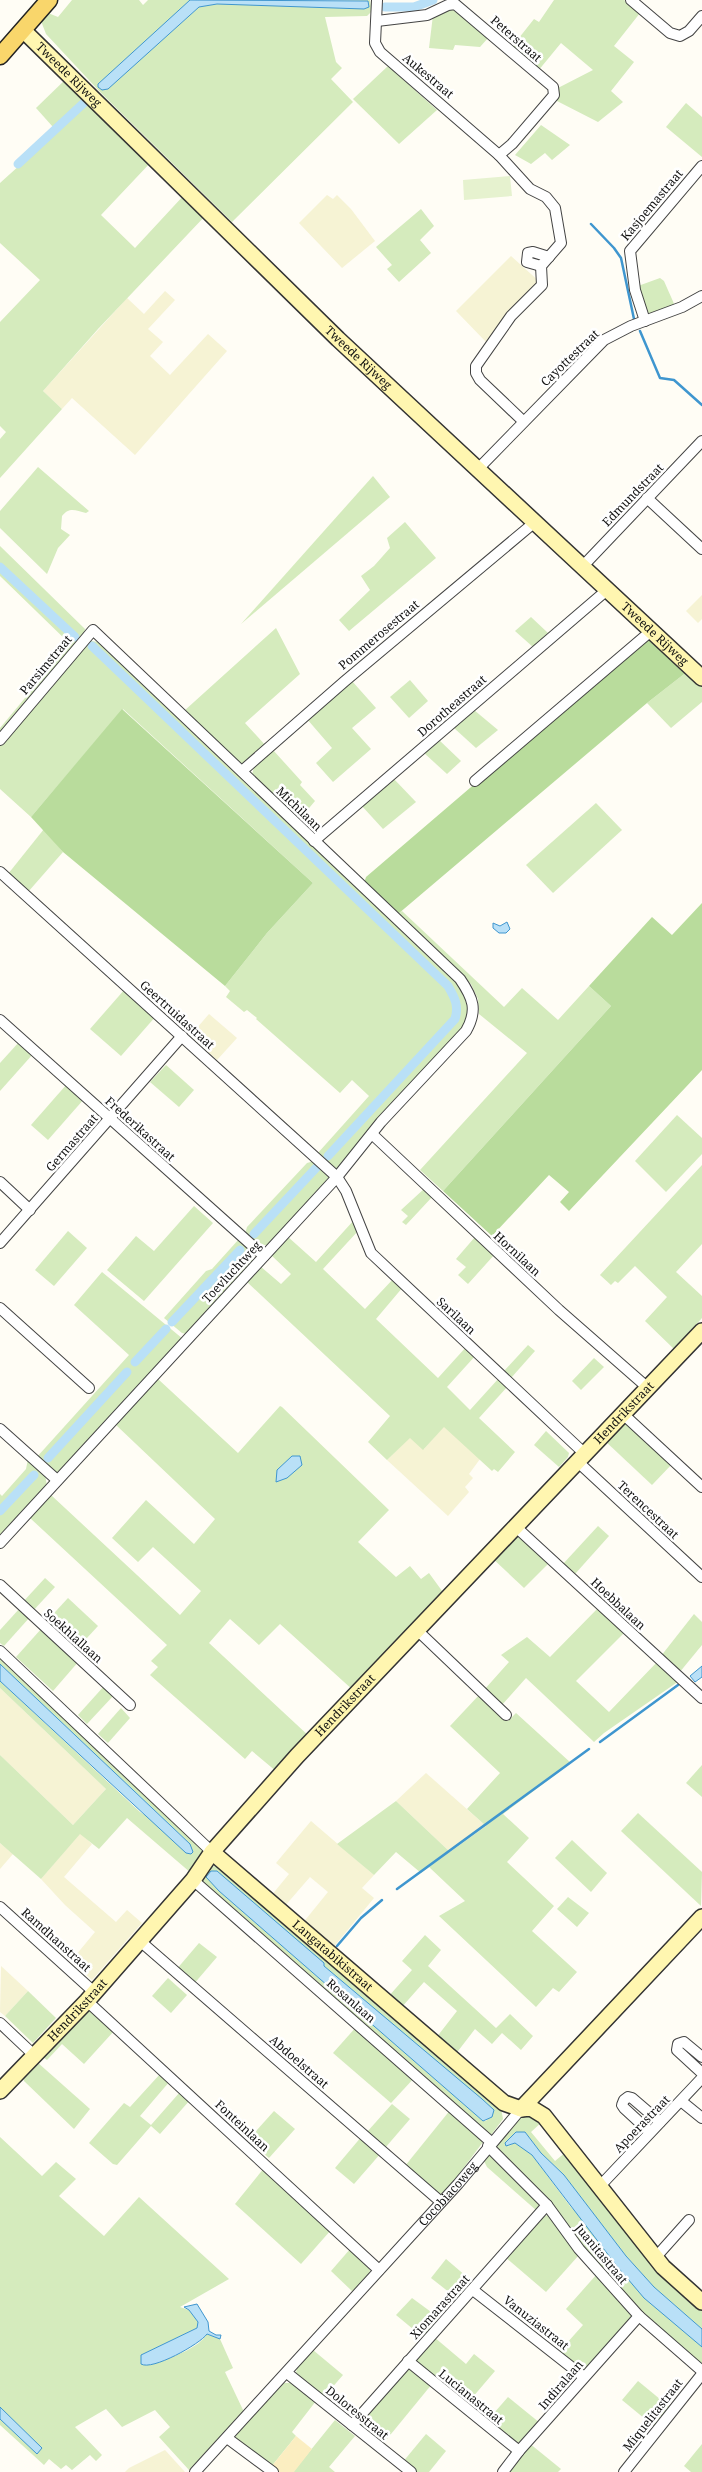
<svg xmlns="http://www.w3.org/2000/svg" width="702" height="2472" font-family="'Noto Serif',serif">
  <rect width="100%" height="100%" fill="#fffdf5"/>
  <!-- farmland -->
  <g fill="#f6f3d4">
    <polygon points="327,195 333,199 337,195 351,209 375,241 342,268 299,223"/>
    <polygon points="511,256 541,283 487,343 456,311"/>
    <polygon points="165,291 175,300 148,329 163,342 150,356 170,375 208,334 227,351 135,455 72,398 62,409 43,391 127,298 144,314"/>
    <polygon points="702,595 702,619 698,623 686,611"/>
    <polygon points="209,1014 237,1038 217,1060 190,1036"/>
    <polygon points="444,1426 480,1459 469,1474 473,1478 465,1487 469,1492 448,1516 387,1460 410,1437 424,1449"/>
    <polygon points="0,1688 106,1789 73,1825 0,1755"/>
    <polygon points="426,1773 486,1826 450,1852 396,1801"/>
    <polygon points="311,1821 374,1875 362,1888 374,1898 332,1949 302,1924 328,1892 310,1877 284,1907 271,1896 289,1874 276,1863"/>
    <polygon points="80,1833 92,1844 64,1877 116,1922 127,1910 142,1923 92,1980 71,1961 95,1932 65,1905 41,1879"/>
    <polygon points="0,1843 13,1854 0,1869"/>
    <polygon points="1,1966 28,1991 5,2016 0,2012"/>
    <polygon points="165,2450 185,2472 125,2472 129,2468"/>
  </g>
  <!-- green -->
  <g fill="#d5ebbd" fill-rule="evenodd">
    <polygon points="72,0 139,0 143,5 148,0 190,0 105,91 199,7 217,4 370,0 372,11 367,16 325,17 336,62 342,68 331,79 353,102 232,222 101,93 46,34 41,21 48,13 58,17"/>
    <polygon points="554,0 624,0 640,13 614,46 634,62 611,91 623,102 598,122 555,100 556,89 593,70 561,43 538,71 511,48 534,19 539,22"/>
    <polygon points="451,9 459,11 488,38 480,47 455,45 453,50 429,48 433,15"/>
    <polygon points="388,66 437,110 399,144 353,99"/>
    <polygon points="69,76 87,95 53,127 36,108"/>
    <polygon points="92,100 152,161 101,215 135,248 185,194 206,215 98,329 43,391 62,409 0,478 0,439 6,432 0,426 0,322 40,280 0,243 0,183"/>
    <polygon points="686,103 702,117 702,157 666,127"/>
    <polygon points="541,125 570,145 552,160 545,153 531,164 515,155"/>
    <polygon points="421,209 434,226 420,240 431,253 399,282 387,269 392,265 376,247"/>
    <polygon points="660,278 664,281 675,306 649,317 638,286"/>
    <path d="M38,467L89,511L86,513C76,511 70,506 62,516L61,529L70,535L58,548L47,574L0,528V511Z"/>
    <polygon points="373,476 390,497 241,624"/>
    <polygon points="405,522 436,558 349,631 339,620 370,590 361,576 374,566 390,548 387,538"/>
    <polygon points="0,546 85,629 84,634 0,736 0,728 70,644 0,576"/>
    <polygon points="531,617 548,633 533,647 515,631"/>
    <polygon points="276,628 300,674 245,723 266,746 243,766 184,711"/>
    <polygon points="91,641 99,642 464,989 470,1008 465,1026 337,1169 317,1154 369,1096 352,1080 340,1093 256,1019 257,1018 247,1010 244,1012 226,997 230,991 225,986 267,933 313,883 123,709 31,817 0,789 0,746 84,646"/>
    <polygon points="688,671 702,685 702,702 671,728 647,703"/>
    <polygon points="410,680 428,701 409,718 390,697"/>
    <polygon points="352,681 376,708 352,728 371,749 333,782 316,763 332,748 307,719"/>
    <polygon points="474,710 498,730 476,748 454,728"/>
    <polygon points="438,739 461,761 447,774 423,752"/>
    <polygon points="273,750 302,782 300,785 315,801 299,820 252,775 254,767"/>
    <polygon points="392,777 416,802 383,829 361,805"/>
    <polygon points="596,803 622,830 553,893 526,865"/>
    <polygon points="44,829 63,852 28,892 8,874"/>
    <polygon points="402,911 504,1007 522,988 558,1020 589,986 611,1006 443,1191 420,1170 527,1053 479,1014 478,999 471,984 398,914"/>
    <polygon points="125,989 156,1016 121,1056 90,1029"/>
    <polygon points="19,1042 33,1054 0,1091 0,1063"/>
    <polygon points="166,1065 194,1090 179,1107 150,1082"/>
    <polygon points="67,1084 84,1099 48,1140 31,1125"/>
    <polygon points="677,1115 702,1138 702,1154 666,1192 635,1161"/>
    <polygon points="314,1161 330,1178 270,1245 259,1245 245,1234 247,1227 307,1163"/>
    <polygon points="702,1165 702,1244 676,1272 702,1296 702,1318 674,1349 645,1321 667,1297 635,1266 618,1283 615,1281 611,1285 600,1275"/>
    <polygon points="425,1188 433,1196 406,1225 402,1222 408,1216 401,1210"/>
    <polygon points="194,1206 213,1223 144,1301 107,1270 136,1236 154,1251"/>
    <polygon points="354,1220 358,1231 323,1269 365,1309 394,1278 403,1287 376,1319 438,1378 467,1346 476,1355 447,1387 470,1410 499,1378 508,1386 479,1418 515,1452 498,1472 494,1469 492,1471 444,1427 423,1450 410,1438 387,1460 368,1442 390,1416 246,1281 260,1266 281,1284 291,1274 271,1255 287,1236 316,1262"/>
    <polygon points="68,1231 87,1248 54,1286 35,1270"/>
    <polygon points="475,1237 495,1254 468,1284 458,1275 466,1267 456,1259"/>
    <path d="M239,1239C246,1245 255,1252 253,1262L186,1334L182,1333L164,1318L206,1271L212,1269Z"/>
    <polygon points="102,1272 183,1339 58,1474 55,1474 36,1458 129,1355 74,1305"/>
    <polygon points="528,1345 535,1351 511,1378 504,1371"/>
    <polygon points="594,1358 604,1367 581,1390 572,1381"/>
    <polygon points="158,1379 238,1453 280,1406 282,1407 389,1510 358,1542 396,1577 410,1566 421,1579 429,1573 445,1595 354,1691 280,1624 259,1645 230,1619 209,1643 310,1737 277,1772 252,1751 245,1759 150,1675 158,1667 151,1661 167,1645 30,1518 51,1495 180,1615 201,1591 153,1547 138,1562 112,1538 146,1500 194,1544 215,1519 116,1425"/>
    <polygon points="624,1421 673,1463 652,1485 604,1440"/>
    <polygon points="546,1431 569,1453 568,1457 559,1467 534,1445"/>
    <polygon points="28,1459 45,1473 47,1487 0,1539 0,1494 2,1496 26,1469"/>
    <polygon points="598,1526 609,1536 575,1574 563,1564"/>
    <polygon points="517,1533 550,1562 524,1588 491,1557"/>
    <polygon points="45,1578 55,1587 32,1612 22,1603"/>
    <polygon points="68,1598 98,1626 74,1652 44,1624"/>
    <polygon points="599,1607 626,1631 576,1681 609,1712 658,1661 679,1681 604,1733 594,1742 526,1678 501,1706 484,1690 509,1662 501,1655 527,1637 550,1657"/>
    <polygon points="20,1608 30,1617 4,1646 0,1643 0,1630"/>
    <polygon points="694,1614 702,1622 702,1645 679,1673 661,1656"/>
    <polygon points="42,1628 79,1661 53,1691 16,1657"/>
    <polygon points="0,1655 202,1848 204,1852 191,1873 127,1818 99,1849 80,1834 41,1879 0,1843 0,1755 73,1825 106,1789 0,1688 0,1681 140,1812 190,1844 0,1664"/>
    <polygon points="105,1685 114,1695 87,1724 78,1715"/>
    <polygon points="480,1694 508,1721 516,1713 571,1763 503,1814 529,1838 507,1862 554,1906 532,1931 577,1972 559,1992 553,1988 536,2007 439,1916 465,1901 429,1867 421,1873 396,1852 374,1875 337,1844 396,1801 450,1852 486,1826 467,1809 500,1773 450,1726"/>
    <polygon points="121,1708 130,1718 108,1743 98,1734"/>
    <polygon points="702,1765 702,1797 686,1783"/>
    <polygon points="638,1813 702,1872 701,1906 621,1831"/>
    <polygon points="572,1840 607,1873 591,1892 555,1858"/>
    <path d="M215,1866L221,1868L501,2108L503,2119L491,2135L489,2136L202,1883L201,1879L207,1868ZM217,1871L324,1966L494,2110L486,2121H483L219,1891Z"/>
    <polygon points="568,1897 589,1913 577,1927 557,1909"/>
    <polygon points="425,1935 441,1950 428,1966 496,2028 510,2014 533,2036 521,2050 502,2033 492,2044 475,2029 455,2055 436,2038 457,2011 424,1982 401,2008 388,1997 412,1970 402,1961"/>
    <polygon points="199,1943 217,1957 193,1985 176,1970"/>
    <polygon points="168,1978 187,1995 171,2013 152,1996"/>
    <polygon points="28,1991 56,2018 33,2043 5,2016"/>
    <polygon points="88,2007 114,2031 84,2064 62,2044 47,2060 43,2057"/>
    <polygon points="357,2026 415,2077 391,2103 333,2053"/>
    <polygon points="37,2062 90,2109 74,2129 24,2081 23,2077"/>
    <polygon points="161,2073 170,2081 140,2116 151,2125 180,2092 190,2100 160,2134 151,2126 117,2165 113,2164 89,2143 124,2103 130,2107"/>
    <polygon points="392,2104 410,2119 385,2148 367,2132"/>
    <polygon points="451,2109 483,2142 447,2190 440,2194 405,2166"/>
    <polygon points="274,2111 295,2129 269,2158 248,2140"/>
    <polygon points="528,2112 543,2121 531,2132 555,2161 567,2151 702,2306 702,2329 654,2287 626,2256 564,2175 541,2153 525,2132 508,2147 515,2142 532,2155 570,2206 702,2347 702,2365 642,2313 499,2153 495,2142 522,2114"/>
    <polygon points="362,2136 381,2153 354,2184 335,2168"/>
    <path d="M0,2137L42,2176L56,2162L76,2179L59,2196L104,2236L139,2197L229,2279L180,2307L189,2310L198,2322L197,2328L141,2355L163,2361C178,2354 198,2348 207,2334L220,2339L233,2368L225,2372L244,2412L189,2470L159,2437L170,2427L155,2410L122,2427L106,2409L75,2427L102,2455L96,2461L90,2455L72,2470L66,2465L61,2469L49,2459L44,2465L0,2425Z"/>
    <polygon points="487,2156 492,2156 540,2204 537,2211 487,2167 484,2161"/>
    <polygon points="264,2168 331,2230 301,2264 235,2204"/>
    <polygon points="548,2215 579,2255 546,2292 505,2257 544,2216"/>
    <polygon points="351,2248 370,2270 369,2276 353,2292 331,2271"/>
    <polygon points="446,2259 474,2283 459,2300 431,2278"/>
    <polygon points="597,2274 633,2315 632,2320 589,2368 583,2370 558,2353 583,2325 566,2309"/>
    <polygon points="412,2298 442,2320 425,2339 396,2315"/>
    <polygon points="434,2337 466,2364 474,2354 495,2371 466,2405 418,2365 416,2359"/>
    <polygon points="313,2350 343,2375 323,2398 296,2373 297,2368"/>
    <polygon points="410,2368 432,2384 382,2445 360,2426 360,2421 406,2369"/>
    <polygon points="638,2381 672,2409 656,2428 622,2400"/>
    <polygon points="284,2383 293,2383 316,2401 292,2432 296,2436 271,2467 236,2438 235,2435"/>
    <polygon points="508,2397 540,2423 521,2442 516,2443 487,2421"/>
    <polygon points="335,2420 355,2436 329,2467 335,2472 293,2472"/>
    <polygon points="426,2434 446,2451 429,2472 413,2472 402,2463"/>
    <polygon points="529,2443 561,2469 558,2472 508,2472"/>
    <polygon points="702,2444 702,2472 691,2472 684,2466"/>
  </g>
  <!-- forest -->
  <g fill="#b9dc9c">
    <polygon points="649,636 688,671 647,703 398,914 364,883 366,877 645,638"/>
    <polygon points="122,709 313,883 267,933 225,986 63,852 31,817"/>
    <polygon points="702,903 702,1070 569,1211 560,1202 569,1192 549,1175 492,1236 443,1191 611,1006 589,986 652,917 672,935"/>
  </g>
  <!-- sand -->
  <polygon fill="#fbeec1" points="296,2436 312,2449 294,2472 277,2472 271,2467"/>
  <!-- pitch -->
  <polygon fill="#e6f2cf" points="510,176 512,196 464,200 463,180"/>
  <!-- water -->
  <g fill="#b9e0f7" stroke="#3f96cf">
    <polygon points="190,0 368,1 369,7 364,9 217,4 199,7 108,89 102,90 98,87 98,84"/>
    <polygon points="507,922 510,929 506,933 499,933 493,928 493,923 500,926"/>
    <polygon points="292,1456 300,1456 302,1465 287,1478 276,1482 277,1470"/>
    <polygon points="0,1664 190,1844 193,1852 191,1854 186,1853 0,1681"/>
    <polygon points="702,1666 702,1677 695,1682 690,1676"/>
    <polygon points="211,1871 217,1871 324,1963 324,1966 482,2099 494,2110 492,2117 483,2121 219,1891 206,1877"/>
    <polygon points="516,2132 525,2132 541,2153 564,2175 626,2256 654,2287 702,2329 702,2347 644,2298 616,2265 532,2155 515,2143 506,2146 505,2143"/>
    <path d="M197,2304L208,2322L209,2331L216,2335H221L220,2339L207,2334C200,2344 152,2371 141,2364V2355L197,2328L198,2322L189,2310L184,2307Z"/>
    <polygon points="0,2407 42,2448 37,2454 0,2419"/>
  </g>
  <g fill="none" stroke-linecap="round" stroke-linejoin="round">
    <!-- stream -->
    <g stroke="#3f96cf" stroke-width="2.5">
      <polyline points="591,224 614,248 621,258 634,319"/>
      <polyline points="640,331 660,378 674,380 702,405"/>
      <polyline points="600,1742 678,1685"/>
      <polyline points="397,1889 589,1749"/>
      <polyline points="337,1946 361,1918 382,1900"/>
    </g>
    <!-- canal -->
    <g stroke="#b9e0f7" stroke-width="9">
      <polyline points="385,7 414,7 433,0"/>
      <polyline points="18,164 87,100"/>
      <polyline points="0,567 75,637"/>
      <path d="M92,646L448,986C455,998 459,1006 455,1019L328,1156"/>
      <polyline points="254,1234 316,1168"/>
      <polyline points="172,1322 240,1250"/>
      <polyline points="135,1362 166,1329"/>
      <polyline points="48,1458 127,1372"/>
      <polyline points="0,1511 34,1475"/>
    </g>
    <defs>
      <g id="street">
        <polyline points="377,0 375,43 380,52 499,155 530,189 546,197 555,208 561,243 541,266 542,285 511,316 476,366 476,373 480,380 523,421"/>
        <polyline points="631,0 670,33 680,36 689,31 702,16"/>
        <polyline points="377,21 427,15 448,5 455,4 553,87 554,95 512,144 499,155"/>
        <polyline points="541,266 527,262 528,253 533,252 549,257"/>
        <polyline points="645,321 635,290 630,251 702,166"/>
        <polyline points="477,470 604,340 631,326 682,307 702,296"/>
        <polyline points="647,498 702,549"/>
        <polyline points="582,567 702,441"/>
        <path d="M0,740L93,630L460,979C473,998 478,1010 466,1031L381,1122L337,1177L0,1543"/>
        <polyline points="242,771 345,681 535,522"/>
        <polyline points="475,781 651,631"/>
        <polyline points="314,841 607,590"/>
        <polyline points="0,872 337,1177 346,1191 371,1253 585,1454"/>
        <polyline points="0,1020 264,1256"/>
        <polyline points="372,1134 559,1310 648,1388"/>
        <polyline points="0,1182 30,1210"/>
        <polyline points="0,1243 182,1036"/>
        <polyline points="0,1308 89,1388"/>
        <polyline points="623,1414 702,1487"/>
        <polyline points="0,1429 57,1480"/>
        <polyline points="578,1462 702,1577"/>
        <polyline points="516,1527 702,1698"/>
        <polyline points="0,1585 130,1705"/>
        <polyline points="417,1630 506,1715"/>
        <polyline points="0,1651 212,1852"/>
        <polyline points="193,1880 491,2142"/>
        <polyline points="0,1907 94,1992"/>
        <polyline points="140,1941 441,2202"/>
        <polyline points="87,2001 379,2270"/>
        <polyline points="0,2023 35,2056"/>
        <polyline points="702,2057 684,2042 678,2044 677,2050 702,2073"/>
        <polyline points="681,2101 702,2118"/>
        <polyline points="650,2132 624,2108 622,2105 624,2100 628,2097 632,2098 660,2122"/>
        <polyline points="488,2146 547,2205 579,2249 639,2316 702,2371"/>
        <polyline points="600,2186 702,2078"/>
        <polyline points="656,2257 689,2220"/>
        <polyline points="473,2290 584,2377"/>
        <polyline points="408,2361 519,2451"/>
        <polyline points="287,2373 411,2472"/>
        <polyline points="352,2425 547,2205"/>
        <polyline points="227,2438 273,2472"/>
        <path id="s1" d="M195,2472L458,2184L521,2109"/>
        <polyline points="503,2472 519,2451 639,2316"/>
        <polyline points="624,2472 702,2374"/>
      </g>
      <g id="secondary">
        <path id="s2" d="M23,30L338,339L702,678"/>
        <path id="s3" d="M212,1852L504,2103L521,2109L531,2108L544,2116L663,2267L702,2302"/>
        <path id="s4" d="M0,2091L87,2001L193,1880L212,1852L297,1756L702,1331"/>
        <polyline points="521,2109 702,1917"/>
      </g>
      <polyline id="primary" points="0,56 49,0"/>
    </defs>
    <!-- street casing -->
    <use href="#street" stroke="#444" stroke-width="12"/>
    <!-- secondary casing -->
    <use href="#secondary" stroke="#333" stroke-width="18"/>
    <!-- primary casing -->
    <use href="#primary" stroke="#222" stroke-width="19"/>
    <!-- street -->
    <use href="#street" stroke="#fff" stroke-width="10"/>
    <!-- secondary -->
    <use href="#secondary" stroke="#fff6b0" stroke-width="15"/>
    <!-- primary -->
    <use href="#primary" stroke="#f9d66b" stroke-width="16"/>
  </g>
  <g text-anchor="middle" stroke-width="5" stroke-linejoin="round" paint-order="stroke">
    <!-- street labels -->
    <g font-size="12" fill="#111" stroke="#fff">
      <text transform="translate(516 39) rotate(41)" y="4">Peterstraat</text>
      <text dy="4" stroke="none"><textPath href="#s2" startOffset="64">Tweede Rijweg</textPath></text>
      <text transform="translate(428 76) rotate(40)" y="4">Aukestraat</text>
      <text transform="translate(652 205) rotate(-50)" y="4">Kasjoemastraat</text>
      <text dy="4" stroke="none"><textPath href="#s2" startOffset="469">Tweede Rijweg</textPath></text>
      <text transform="translate(570 358) rotate(-44)" y="4">Cayottestraat</text>
      <text transform="translate(633 495) rotate(-46)" y="4">Edmundstraat</text>
      <text dy="4" stroke="none"><textPath href="#s2" startOffset="874">Tweede Rijweg</textPath></text>
      <text transform="translate(379 635) rotate(-40)" y="4">Pommerosestraat</text>
      <text transform="translate(46 665) rotate(-50)" y="4">Parsimstraat</text>
      <text transform="translate(452 706) rotate(-41)" y="4">Dorotheastraat</text>
      <text transform="translate(299 809) rotate(44)" y="4">Michilaan</text>
      <text transform="translate(177 1015) rotate(42)" y="4">Geertruidastraat</text>
      <text transform="translate(140 1129) rotate(42)" y="4">Frederikastraat</text>
      <text transform="translate(72 1143) rotate(-49)" y="4">Germastraat</text>
      <text transform="translate(517 1254) rotate(43)" y="4">Hornilaan</text>
      <text transform="translate(232 1272) rotate(-47)" y="4">Toevluchtweg</text>
      <text transform="translate(456 1316) rotate(43)" y="4">Sarilaan</text>
      <text dy="4" stroke="none"><textPath href="#s4" startOffset="922">Hendrikstraat</textPath></text>
      <text transform="translate(648 1510) rotate(43)" y="4">Terencestraat</text>
      <text transform="translate(618 1604) rotate(43)" y="4">Hoebbalaan</text>
      <text transform="translate(73 1636) rotate(42)" y="4">Soekhlallaan</text>
      <text dy="4" stroke="none"><textPath href="#s4" startOffset="518">Hendrikstraat</textPath></text>
      <text transform="translate(56 1940) rotate(42)" y="4">Ramdhanstraat</text>
      <text dy="4" stroke="none"><textPath href="#s3" startOffset="159">Langatabikistraat</textPath></text>
      <text transform="translate(351 2001) rotate(41)" y="4">Rosanlaan</text>
      <text dy="4" stroke="none"><textPath href="#s4" startOffset="112">Hendrikstraat</textPath></text>
      <text transform="translate(299 2062) rotate(41)" y="4">Abdoelstraat</text>
      <text transform="translate(642 2124) rotate(-46)" y="4">Apoerastraat</text>
      <text transform="translate(242 2126) rotate(43)" y="4">Fonteinlaan</text>
      <text dy="4" stroke="none"><textPath href="#s1" startOffset="376">Cocobiacoweg</textPath></text>
      <text transform="translate(601 2254) rotate(50)" y="4">Juanitastraat</text>
      <text transform="translate(440 2307) rotate(-48)" y="4">Xiomarastraat</text>
      <text transform="translate(536 2323) rotate(38)" y="4">Vanuziastraat</text>
      <text transform="translate(561 2385) rotate(-49)" y="4">Indiralaan</text>
      <text transform="translate(471 2397) rotate(39)" y="4">Lucianastraat</text>
      <text transform="translate(357 2413) rotate(39)" y="4">Doloresstraat</text>
      <text transform="translate(653 2415) rotate(-52)" y="4">Miquelitastraat</text>
    </g>
  </g>
</svg>
